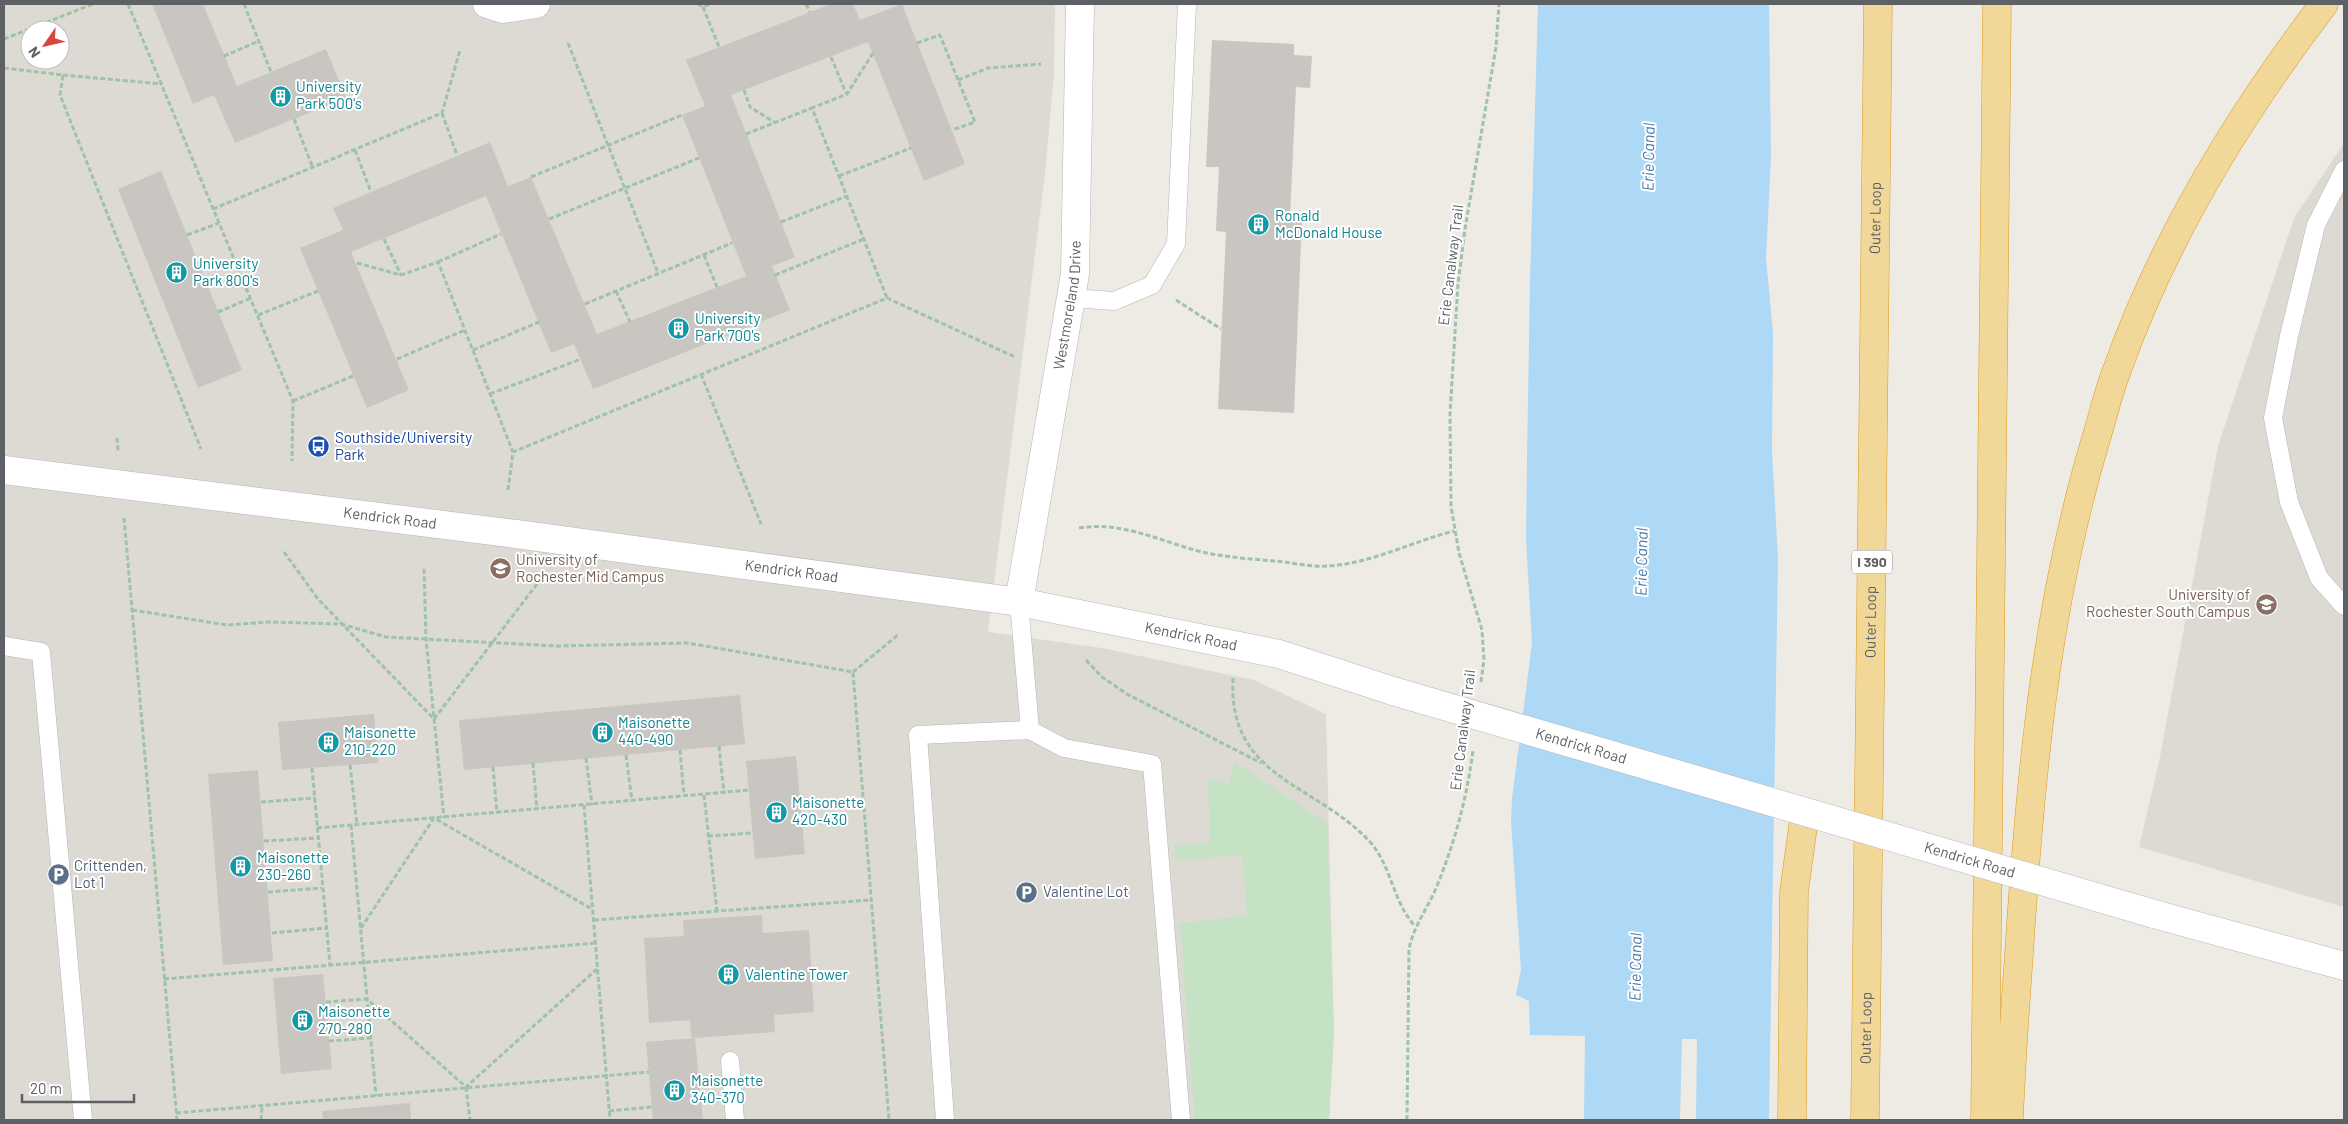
<svg xmlns="http://www.w3.org/2000/svg" width="2348" height="1124" font-family="Barlow,sans-serif">
  <rect width="100%" height="100%" fill="#eeebe5"/>
  <!-- education -->
  <g fill="#dddad3" fill-rule="evenodd">
    <path d="M4,4H1055L1054,74L1045,174L988,632L1102,648L1254,680L1326,714L1334,1033L1329,1120H4ZM30,30H60V60H30Z"/>
    <polygon points="2344,143 2344,907 2139,847 2159,762 2218,446 2294,218"/>
  </g>
  <!-- green -->
  <polygon fill="#c5e2c4" points="1235,762 1327,823 1334,1033 1329,1120 1195,1120 1180,923 1247,916 1242,855 1175,861 1174,846 1210,843 1208,779 1229,784"/>
  <!-- water -->
  <polygon fill="#add8f6" points="1538,4 1769,4 1771,157 1766,258 1773,333 1772,451 1778,558 1769,1120 1696,1120 1697,1039 1682,1039 1680,1120 1584,1120 1585,1036 1530,1035 1529,1001 1516,995 1521,969 1511,821 1512,799 1532,643 1526,540 1527,460 1530,282"/>
  <!-- building -->
  <g fill="#c9c6c2">
    <polygon points="152,4 203,4 237,86 326,49 346,98 235,143 214,95 193,104"/>
    <polygon points="831,4 853,4 860,20 902,4 965,164 924,181 868,42 731,95 795,257 772,266 790,310 593,389 574,344 551,353 486,196 351,252 409,390 367,408 300,248 343,230 333,208 490,142 508,186 531,177 597,334 746,276 682,115 705,106 686,60"/>
    <polygon points="1212,40 1294,44 1294,55 1312,56 1310,88 1296,87 1290,217 1302,218 1294,413 1218,409 1226,232 1216,231 1219,167 1206,167"/>
    <polygon points="161,171 242,370 198,388 118,189"/>
    <polygon points="740,695 745,744 464,770 459,720"/>
    <polygon points="374,714 378,763 282,770 278,722"/>
    <polygon points="796,756 805,854 755,859 746,761"/>
    <polygon points="258,770 273,961 223,965 208,774"/>
    <polygon points="762,915 763,933 809,930 814,1012 774,1015 775,1032 695,1038 691,1037 690,1020 649,1023 644,938 684,936 683,920"/>
    <polygon points="323,974 332,1069 281,1074 273,978"/>
    <polygon points="695,1038 703,1120 653,1120 646,1042"/>
    <polygon points="410,1103 411,1120 323,1120 322,1111"/>
  </g>
  <g fill="none" stroke-linecap="round" stroke-linejoin="round">
    <defs>
      <g id="lane">
        <polyline points="2344,170 2316,225 2289,336 2273,418 2289,502 2319,578 2344,606"/>
        <polyline points="1071,298 1114,301 1152,285 1176,244 1187,4"/>
        <polyline points="1019,602 1030,730"/>
        <polyline points="4,646 41,652 83,1120"/>
        <polyline points="730,1061 735,1120"/>
        <polyline points="945,1120 918,735 1030,730 1064,748 1152,764 1181,1120"/>
      </g>
      <g id="street">
        <polyline points="487,4 503,9 536,4"/>
        <path id="s1" d="M1019,602L1075,274L1080,4"/>
      </g>
      <g id="secondary">
        <path id="s2" d="M4,470L516,534L1019,602L1279,654L1393,691"/>
        <polyline points="2154,914 2344,966"/>
      </g>
      <g id="highway">
        <polyline points="1792,1120 1794,892 1805,812"/>
        <path id="s3" d="M1865,1120L1878,4"/>
        <polyline points="1985,1120 1997,4"/>
        <path d="M2009,1120C2011,1065 2015,1010 2019,954C2030,778 2046,602 2098,432C2104,412 2109,390 2117,370C2164,238 2239,115 2324,4"/>
      </g>
    </defs>
    <!-- lane casing -->
    <use href="#lane" stroke="#b2b5b8" stroke-width="19"/>
    <!-- street casing -->
    <use href="#street" stroke="#b2b5b8" stroke-width="29"/>
    <!-- secondary casing -->
    <use href="#secondary" stroke="#b4b7bb" stroke-width="29"/>
    <!-- highway casing -->
    <use href="#highway" stroke="#db9818" stroke-width="29"/>
    <!-- path -->
    <g stroke="#9ec3a7" stroke-width="3" stroke-dasharray="5 2.5" stroke-linecap="butt">
      <polyline points="128,4 293,401 292,461"/>
      <polyline points="244,4 271,72"/>
      <polyline points="698,4 703,7 711,4"/>
      <polyline points="806,4 810,12"/>
      <polyline points="703,7 719,47"/>
      <polyline points="4,39 93,4"/>
      <polyline points="568,43 658,273"/>
      <polyline points="917,43 940,35 975,122 952,130"/>
      <polyline points="873,53 847,94 812,108 887,298"/>
      <polyline points="224,56 259,41"/>
      <polyline points="831,57 846,93"/>
      <polyline points="4,68 63,75 60,95 201,449"/>
      <polyline points="63,75 162,84"/>
      <polyline points="958,80 988,68 1041,64"/>
      <polyline points="744,90 750,107 774,122"/>
      <polyline points="442,113 457,155"/>
      <polyline points="294,119 313,168"/>
      <polyline points="746,134 812,108"/>
      <polyline points="355,150 371,192"/>
      <polyline points="839,176 911,148"/>
      <polyline points="531,177 682,115"/>
      <polyline points="213,209 442,113 460,50"/>
      <polyline points="549,219 699,158"/>
      <polyline points="781,222 847,196"/>
      <polyline points="187,235 219,223"/>
      <polyline points="384,239 401,275"/>
      <polyline points="704,255 717,287"/>
      <polyline points="438,262 501,234"/>
      <polyline points="357,263 401,275 438,262 513,452"/>
      <polyline points="775,275 864,239"/>
      <polyline points="616,291 630,322"/>
      <polyline points="1176,300 1221,329"/>
      <polyline points="585,304 732,243"/>
      <polyline points="218,312 251,298"/>
      <polyline points="258,315 318,291"/>
      <polyline points="473,350 539,322"/>
      <polyline points="397,359 465,330"/>
      <polyline points="701,374 761,524"/>
      <polyline points="490,394 581,359"/>
      <polyline points="293,401 353,376"/>
      <polyline points="117,438 118,451"/>
      <polyline points="508,490 513,452 887,298 1015,357"/>
      <polyline points="124,518 177,1120"/>
      <path d="M1079,528C1120,521 1158,540 1198,551C1226,558 1256,559 1284,562C1298,564 1313,567 1326,566C1367,565 1414,541 1454,531"/>
      <polyline points="284,552 318,599 434,719 537,584"/>
      <polyline points="424,569 426,639 444,818"/>
      <polyline points="132,610 227,625 270,622 341,624 386,637 557,646 688,643 853,672 889,1120"/>
      <polyline points="1086,660 1102,677 1127,694 1261,763"/>
      <polyline points="853,672 899,634"/>
      <path d="M1233,678C1227,779 1317,783 1371,843C1392,868 1393,902 1415,926"/>
      <polyline points="1481,682 1484,660 1482,630 1459,553 1451,506 1450,414 1458,284 1465,229 1496,47 1499,4"/>
      <polyline points="719,746 724,793"/>
      <polyline points="680,750 684,796"/>
      <polyline points="626,755 632,801"/>
      <polyline points="586,758 592,805"/>
      <polyline points="533,763 537,810"/>
      <polyline points="350,765 357,825"/>
      <polyline points="493,767 497,813"/>
      <polyline points="312,768 330,965"/>
      <polyline points="704,795 717,911"/>
      <polyline points="261,802 315,798"/>
      <polyline points="584,805 610,1120"/>
      <polyline points="351,825 376,1096"/>
      <polyline points="317,828 749,790"/>
      <polyline points="708,836 752,833"/>
      <polyline points="264,841 318,838"/>
      <polyline points="268,892 322,888"/>
      <polyline points="594,920 871,900"/>
      <polyline points="361,928 434,818 592,909"/>
      <polyline points="272,933 326,928"/>
      <polyline points="164,979 596,943"/>
      <polyline points="326,1002 367,999 466,1087 597,969"/>
      <polyline points="329,1041 371,1038"/>
      <polyline points="466,1087 470,1120"/>
      <polyline points="609,1111 652,1107"/>
      <polyline points="176,1113 649,1072"/>
      <polyline points="261,1120 262,1106"/>
      <path d="M1407,1120L1409,949C1414,925 1428,908 1437,886C1455,841 1467,798 1473,750"/>
    </g>
    <!-- lane -->
    <use href="#lane" stroke="#fff" stroke-width="18"/>
    <!-- street -->
    <use href="#street" stroke="#fff" stroke-width="28"/>
    <!-- secondary -->
    <use href="#secondary" stroke="#fff" stroke-width="28"/>
    <!-- highway -->
    <use href="#highway" stroke="#f2d898" stroke-width="28"/>
    <defs>
      <g id="secondary-bridge">
        <path id="s4" d="M1393,691L2154,914"/>
      </g>
    </defs>
    <!-- secondary-bridge casing -->
    <use href="#secondary-bridge" stroke="#b4b7bb" stroke-width="29" stroke-linecap="butt"/>
    <!-- secondary-bridge -->
    <use href="#secondary-bridge" stroke="#fff" stroke-width="28"/>
  </g>
  <!-- icons -->
  <defs>
    <symbol id="building-disc" viewBox="-11 -11 22 22"><circle r="9.5" fill="#0f9aa8" stroke="#fff"/><path d="M-4-6H4V6H1V3H-1V6H-4ZM-2.5-4.3h1.7v1.8h-1.7ZM.8-4.3h1.7v1.8H.8ZM-2.5-1h1.7V.8h-1.7ZM.8-1h1.7V.8H.8Z" fill="#fff"/></symbol>
    <symbol id="bus-disc" viewBox="-11 -11 22 22"><circle r="9.5" fill="#1a4fb4" stroke="#fff"/><path d="M-5-6H5V4H4V6H2V4H-2V6H-4V4H-5ZM-3.5-4V0h7V-4ZM-3.5 1.2v1.5H-2V1.2ZM2 1.2v1.5H3.5V1.2Z" fill="#fff"/></symbol>
    <symbol id="university-disc" viewBox="-11 -11 22 22"><circle r="9.5" fill="#8d6e63" stroke="#fff"/><path d="M0-5L7-2L0 1L-7-2ZM-4 1L0 2.5L4 1V4Q0 6-4 4Z" fill="#fff"/></symbol>
    <symbol id="parking-disc" viewBox="-11 -11 22 22"><circle r="9.5" fill="#5c6f8a" stroke="#fff"/><path d="M-3.5-5.5H1a3.5 3.5 0 0 1 0 7H-1V5.5H-3.5ZM-1-3.4V-.6H.8a1.4 1.4 0 0 0 0-2.8Z" fill="#fff"/></symbol>
  </defs>
  <g fill-rule="evenodd">
    <use href="#building-disc" x="268" y="84" width="25" height="25"/>
    <use href="#building-disc" x="1246" y="212" width="25" height="25"/>
    <use href="#building-disc" x="164" y="260" width="25" height="25"/>
    <use href="#building-disc" x="666" y="316" width="25" height="25"/>
    <use href="#bus-disc" x="306" y="434" width="25" height="25"/>
    <use href="#university-disc" x="488" y="556" width="25" height="25"/>
    <use href="#university-disc" x="2254" y="592" width="25" height="25"/>
    <use href="#building-disc" x="590" y="720" width="25" height="25"/>
    <use href="#building-disc" x="316" y="730" width="25" height="25"/>
    <use href="#building-disc" x="764" y="800" width="25" height="25"/>
    <use href="#building-disc" x="228" y="854" width="25" height="25"/>
    <use href="#parking-disc" x="46" y="862" width="25" height="25"/>
    <use href="#parking-disc" x="1014" y="880" width="25" height="25"/>
    <use href="#building-disc" x="716" y="962" width="25" height="25"/>
    <use href="#building-disc" x="290" y="1008" width="25" height="25"/>
    <use href="#building-disc" x="662" y="1078" width="25" height="25"/>
  </g>
  <g text-anchor="middle" stroke-width="4" stroke-linejoin="round" paint-order="stroke">
    <!-- shield labels -->
    <rect fill="#fff" stroke="#8e9092" stroke-width="1" x="1852" y="550.5" width="40" height="23" rx="4"/>
    <g font-size="14" font-weight="bold" fill="#5d6064">
      <text x="1872" y="567">I 390</text>
    </g>
    <!-- culture labels -->
    <g font-size="15" fill="#0d838f" stroke="#fff" text-anchor="start">
      <text x="296" y="92">University<tspan x="296" dy="17">Park 500's</tspan></text>
      <text x="1275" y="221">Ronald<tspan x="1275" dy="17">McDonald House</tspan></text>
      <text x="193" y="269">University<tspan x="193" dy="17">Park 800's</tspan></text>
      <text x="695" y="324">University<tspan x="695" dy="17">Park 700's</tspan></text>
      <text x="618" y="728">Maisonette<tspan x="618" dy="17">440-490</tspan></text>
      <text x="344" y="738">Maisonette<tspan x="344" dy="17">210-220</tspan></text>
      <text x="792" y="808">Maisonette<tspan x="792" dy="17">420-430</tspan></text>
      <text x="257" y="863">Maisonette<tspan x="257" dy="17">230-260</tspan></text>
      <text x="745" y="980">Valentine Tower</text>
      <text x="318" y="1017">Maisonette<tspan x="318" dy="17">270-280</tspan></text>
      <text x="691" y="1086">Maisonette<tspan x="691" dy="17">340-370</tspan></text>
    </g>
    <!-- street labels -->
    <g font-size="15" fill="#5d6064" stroke="#fff">
      <text dy="5" stroke="none"><textPath href="#s3" startOffset="902">Outer Loop</textPath></text>
      <text transform="translate(1451 265) rotate(-83)" y="5">Erie Canalway Trail</text>
      <text dy="5" stroke="none"><textPath href="#s1" startOffset="301">Westmoreland Drive</textPath></text>
      <text dy="5" stroke="none"><textPath href="#s2" startOffset="389">Kendrick Road</textPath></text>
      <text dy="5" stroke="none"><textPath href="#s2" startOffset="794">Kendrick Road</textPath></text>
      <text dy="5" stroke="none"><textPath href="#s3" startOffset="498">Outer Loop</textPath></text>
      <text dy="5" stroke="none"><textPath href="#s2" startOffset="1199">Kendrick Road</textPath></text>
      <text transform="translate(1463 730) rotate(-83)" y="5">Erie Canalway Trail</text>
      <text dy="5" stroke="none"><textPath href="#s4" startOffset="196">Kendrick Road</textPath></text>
      <text dy="5" stroke="none"><textPath href="#s4" startOffset="601">Kendrick Road</textPath></text>
      <text dy="5" stroke="none"><textPath href="#s3" startOffset="92">Outer Loop</textPath></text>
    </g>
    <!-- transit labels -->
    <g font-size="15" fill="#164399" stroke="#fff" text-anchor="start">
      <text x="335" y="443">Southside/University<tspan x="335" dy="17">Park</tspan></text>
    </g>
    <!-- education labels -->
    <g font-size="15" fill="#785e54" stroke="#fff" text-anchor="start">
      <text x="516" y="565">University of<tspan x="516" dy="17">Rochester Mid Campus</tspan></text>
      <text x="2250" y="600" text-anchor="end">University of<tspan x="2250" dy="17">Rochester South Campus</tspan></text>
    </g>
    <!-- service labels -->
    <g font-size="15" fill="#4e5e75" stroke="#fff" text-anchor="start">
      <text x="74" y="871">Crittenden,<tspan x="74" dy="17">Lot 1</tspan></text>
      <text x="1043" y="897">Valentine Lot</text>
    </g>
    <!-- water labels -->
    <g font-size="16" font-style="italic" fill="#4c7aa6" stroke="#fff">
      <text transform="translate(1648 157) rotate(-89)" y="6">Erie Canal</text>
      <text transform="translate(1641 562) rotate(-89)" y="6">Erie Canal</text>
      <text transform="translate(1635 967) rotate(-89)" y="6">Erie Canal</text>
    </g>
  </g>
  <!-- border -->
  <rect width="2348" height="1124" fill="none" stroke="#5d6064" stroke-width="10"/>
  <!-- north arrow -->
  <g transform="translate(45 45) rotate(236)"><circle r="24" fill="#ffffff" stroke="#bebfc1"/>
  <path d="M0-4L9 19L0 12L-9 19Z" fill="#d74842"/>
  <text y="-8" font-size="14" font-weight="bold" text-anchor="middle" fill="#5d6064">N</text>
  </g>
  <!-- scale -->
  <path d="M22 1094v8h112v-8" fill="none" stroke="#5d6064" stroke-width="2.5"/>
  <text x="30" y="1094" font-size="15" fill="#5d6064" stroke="#ffffff" stroke-width="4" paint-order="stroke">20 m</text>
</svg>
